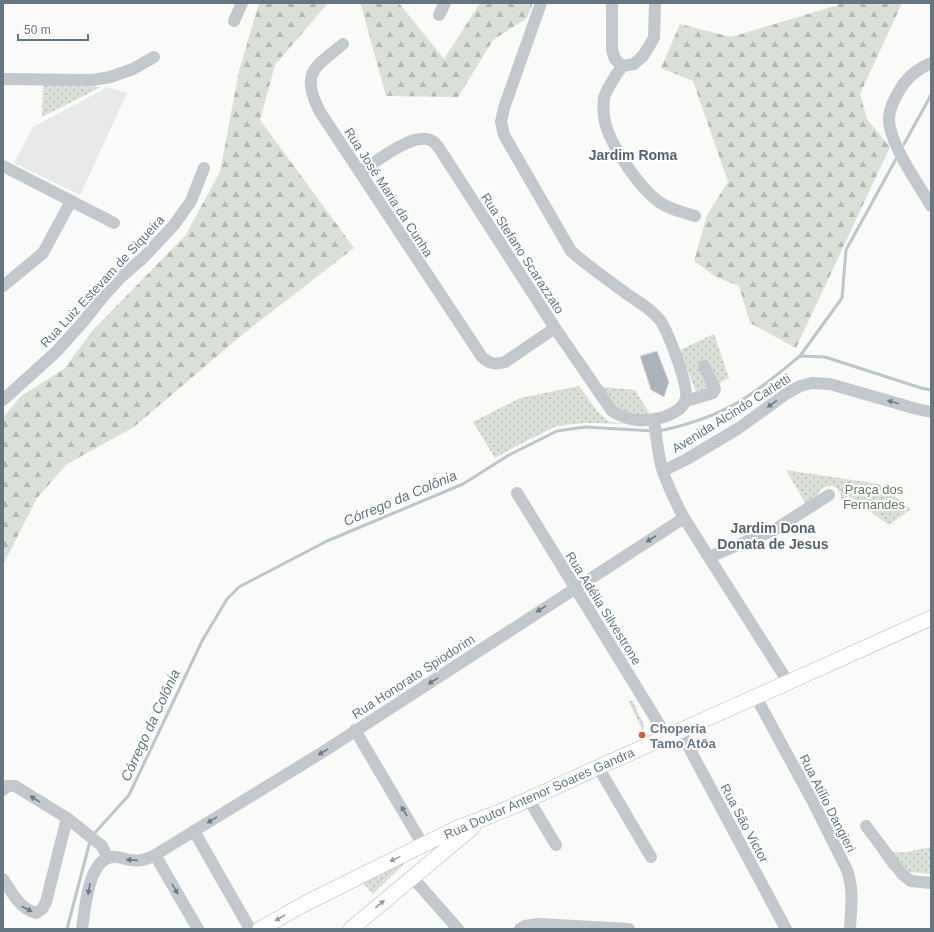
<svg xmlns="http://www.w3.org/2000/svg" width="934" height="932" font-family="Helvetica,sans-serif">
  <defs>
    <pattern id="grass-dots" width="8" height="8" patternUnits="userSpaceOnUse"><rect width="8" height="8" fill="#dadfd7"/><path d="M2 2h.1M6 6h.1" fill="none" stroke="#b4b9b4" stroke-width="1.8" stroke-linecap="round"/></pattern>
    <pattern id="forest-firs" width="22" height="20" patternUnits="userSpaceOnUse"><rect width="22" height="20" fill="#dadfd7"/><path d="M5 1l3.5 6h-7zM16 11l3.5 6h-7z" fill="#b4b9b4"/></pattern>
  </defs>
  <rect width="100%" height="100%" fill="#fafaf8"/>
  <!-- built -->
  <polygon fill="#e8e9e9" points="108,87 127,93 80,195 14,163 33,127"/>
  <!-- grass -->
  <g fill="url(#grass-dots)">
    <polygon points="43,84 101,87 42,117"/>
    <polygon points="714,334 729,378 697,395 680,350"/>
    <polygon points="579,386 598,412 609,422 630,424 584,423 557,426 526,441 495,458 473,422 520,398"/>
    <polygon points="603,387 635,390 651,416 641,417 615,408"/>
    <path d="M786,470L879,484L911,509L889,525L849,496L842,502C841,491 835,480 822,489C819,491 819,494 817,496C814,499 809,501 806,504Z"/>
    <polygon points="632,700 644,725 643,731 629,702"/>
    <polygon points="931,847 931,874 890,870 878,852 907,852"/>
    <polygon points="409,859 373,894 362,882"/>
  </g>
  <!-- forest -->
  <g fill="url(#forest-firs)">
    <polygon points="259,3 328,3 275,65 260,120 354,248 243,334 134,427 67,464 37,498 3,565 3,418 21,396 64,369 92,331 185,236 220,172 239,71"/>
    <polygon points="358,3 399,3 444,59 480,3 533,3 527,18 493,40 458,97 386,96 361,5"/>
    <polygon points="839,3 902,3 860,94 867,119 890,147 796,348 750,323 739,286 716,277 694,261 707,215 728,182 693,81 661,68 680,24 731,37 838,5"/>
  </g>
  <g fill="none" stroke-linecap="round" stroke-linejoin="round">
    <!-- stream -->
    <g stroke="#bbc7cb" stroke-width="3">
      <polyline points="904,144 931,95"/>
      <polyline points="800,356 842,298 846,250 896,159"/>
      <path d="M659,431C693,424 725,413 754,392C770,381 785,368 800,356L825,357L921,388L931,390"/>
      <polyline points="92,836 129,795 202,641 227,599 239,587 327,541 463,484 509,455 557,431 585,427 653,431"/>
      <polyline points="67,929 90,841"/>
    </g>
  </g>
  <!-- building -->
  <polygon fill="#aab3b9" stroke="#dcdcda" points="657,351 669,382 664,397 651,390 640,356"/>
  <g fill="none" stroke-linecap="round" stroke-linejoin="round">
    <defs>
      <g id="major">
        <path d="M260,929L306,903L459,827C511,810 560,784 610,762C717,715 824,666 931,618"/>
        <polyline points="351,929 473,827"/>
      </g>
    </defs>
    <!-- major casing -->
    <use href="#major" stroke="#b5babe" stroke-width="16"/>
    <!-- minor -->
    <g stroke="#c3c8cc" stroke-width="12">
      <polyline points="612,3 612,50 615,59 622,66"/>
      <polyline points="439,15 445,3"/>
      <polyline points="234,21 242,3"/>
      <path d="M343,44C314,68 300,73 320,112L482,357C490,364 495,365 505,362L555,328"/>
      <path d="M931,63C917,69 906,78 899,91C894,100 889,109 889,120C890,145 918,183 931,206"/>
      <path d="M622,66C617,74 606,89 604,98C603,108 603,119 607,129C615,151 639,187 658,201C668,209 682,212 695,216"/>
      <polyline points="622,66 634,64 643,56 654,38 655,3"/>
      <polyline points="3,79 92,80 110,77 133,69 154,57"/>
      <polyline points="3,166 114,223"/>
      <path d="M360,172C375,163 414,130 432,141C435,142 437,146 439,148L555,328L612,411C630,422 643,422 664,417C672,414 682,410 685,401C691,389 669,336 662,323C660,319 655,315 652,312C645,305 635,300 627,294C608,280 589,267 571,251L504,135L501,122L504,108L541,3"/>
      <polyline points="3,286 43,253 71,201"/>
      <polyline points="3,400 56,352 83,322 102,298 120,278 143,258 174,225 191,201 204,168"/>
      <polyline points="686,401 713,393 715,389 704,366"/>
      <path d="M654,419C656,437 658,455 663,472C669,488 676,503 684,518L788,682"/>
      <polyline points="663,471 687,459 739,428 786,394 800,386 812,383 830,384 917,409 931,412"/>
      <polyline points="517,493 667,737"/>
      <polyline points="709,557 774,530 829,495"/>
      <path d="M756,697L813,802L847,870C854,890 851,908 850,929"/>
      <polyline points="355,730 423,845"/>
      <polyline points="680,731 786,929"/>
      <polyline points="598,767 651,857"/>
      <polyline points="3,790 7,786 15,786 67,818 102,846 108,858"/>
      <polyline points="529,800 556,845"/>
      <polyline points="866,826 902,874 911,881 931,883"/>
      <polyline points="194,831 250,929"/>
      <polyline points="155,855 198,929"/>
      <polyline points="412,877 458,929"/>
      <path d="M3,879C12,893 20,909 36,913L42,909L46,902L67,818"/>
      <path d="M82,929C85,910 88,854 116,857C121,857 126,860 131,860C140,862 148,859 155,855L326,750L684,518"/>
      <polyline points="520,929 525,926 538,924 629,929"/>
    </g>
    <!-- major -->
    <use href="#major" stroke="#fff" stroke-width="15"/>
  </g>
  <!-- one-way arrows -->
  <defs><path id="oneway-solid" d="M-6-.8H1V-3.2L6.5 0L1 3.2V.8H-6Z"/></defs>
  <g fill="#6a7a87">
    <use href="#oneway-solid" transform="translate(893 402) rotate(-164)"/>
    <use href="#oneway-solid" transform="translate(772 404) rotate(144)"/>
    <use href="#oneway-solid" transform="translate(651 539) rotate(147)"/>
    <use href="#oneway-solid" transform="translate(541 609) rotate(148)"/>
    <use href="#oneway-solid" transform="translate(433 681) rotate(148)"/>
    <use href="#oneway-solid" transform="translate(323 752) rotate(148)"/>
    <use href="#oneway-solid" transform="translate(35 799) rotate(-148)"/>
    <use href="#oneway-solid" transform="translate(404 811) rotate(-121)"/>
    <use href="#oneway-solid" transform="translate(212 820) rotate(148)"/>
    <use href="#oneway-solid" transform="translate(132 860) rotate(-175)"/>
    <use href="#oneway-solid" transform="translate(89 889) rotate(100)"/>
    <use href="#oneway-solid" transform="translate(175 889) rotate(60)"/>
    <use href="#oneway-solid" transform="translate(27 909) rotate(28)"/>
  </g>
  <g fill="#939fa8">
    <use href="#oneway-solid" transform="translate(395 859) rotate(154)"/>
    <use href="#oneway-solid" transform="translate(380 904) rotate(-40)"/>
    <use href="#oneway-solid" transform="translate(280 918) rotate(150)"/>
  </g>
  <!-- markers -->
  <circle fill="#e4572e" stroke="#fff" stroke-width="1.5" cx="642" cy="735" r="4"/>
  <g text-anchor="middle" stroke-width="4" stroke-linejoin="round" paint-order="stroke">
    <!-- street labels -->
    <g font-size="13" fill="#657683" stroke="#fff">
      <text transform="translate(389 192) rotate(57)" y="5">Rua José Maria da Cunha</text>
      <text transform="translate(523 253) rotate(57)" y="5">Rua Stefano Scarazzato</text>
      <text transform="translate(102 281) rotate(-47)" y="5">Rua Luiz Estevam de Siqueira</text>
      <text transform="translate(731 413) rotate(-32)" y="5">Avenida Alcindo Carletti</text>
      <text transform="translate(604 608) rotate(58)" y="5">Rua Adélia Silvestrone</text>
      <text transform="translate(413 676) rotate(-33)" y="5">Rua Honorato Spiodorim</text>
      <text transform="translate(539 793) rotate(-24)" y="5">Rua Doutor Antenor Soares Gandra</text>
      <text transform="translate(828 803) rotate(63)" y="5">Rua Atílio Dangieri</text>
      <text transform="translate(745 823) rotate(62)" y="5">Rua São Victor</text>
    </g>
    <!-- park labels -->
    <g font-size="13" fill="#687a64" stroke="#fff">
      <text x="874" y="494">Praça dos<tspan x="874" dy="15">Fernandes</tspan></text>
    </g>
    <!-- poi labels -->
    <g font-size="13" font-weight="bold" fill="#657683" stroke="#fff" text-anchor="start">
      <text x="650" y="733">Choperia<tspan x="650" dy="15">Tamo Atôa</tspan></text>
    </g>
    <!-- neighbourhood labels -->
    <g font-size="14" font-weight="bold" fill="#57646e" stroke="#fff">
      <text x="633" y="160">Jardim Roma</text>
      <text x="773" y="533">Jardim Dona<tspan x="773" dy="16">Donata de Jesus</tspan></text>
    </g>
    <!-- water labels -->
    <g font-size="14" font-style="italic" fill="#60757c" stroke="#fff">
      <text transform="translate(400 498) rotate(-23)" y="5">Córrego da Colônia</text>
      <text transform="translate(150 725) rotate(-65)" y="5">Córrego da Colônia</text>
    </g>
  </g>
  <!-- border -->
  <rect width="934" height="932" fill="none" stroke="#657683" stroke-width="8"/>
  <!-- scale -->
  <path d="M18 34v6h70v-6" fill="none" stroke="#657683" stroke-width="2"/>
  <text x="24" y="34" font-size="12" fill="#657683" stroke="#ffffff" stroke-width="3" paint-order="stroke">50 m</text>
</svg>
